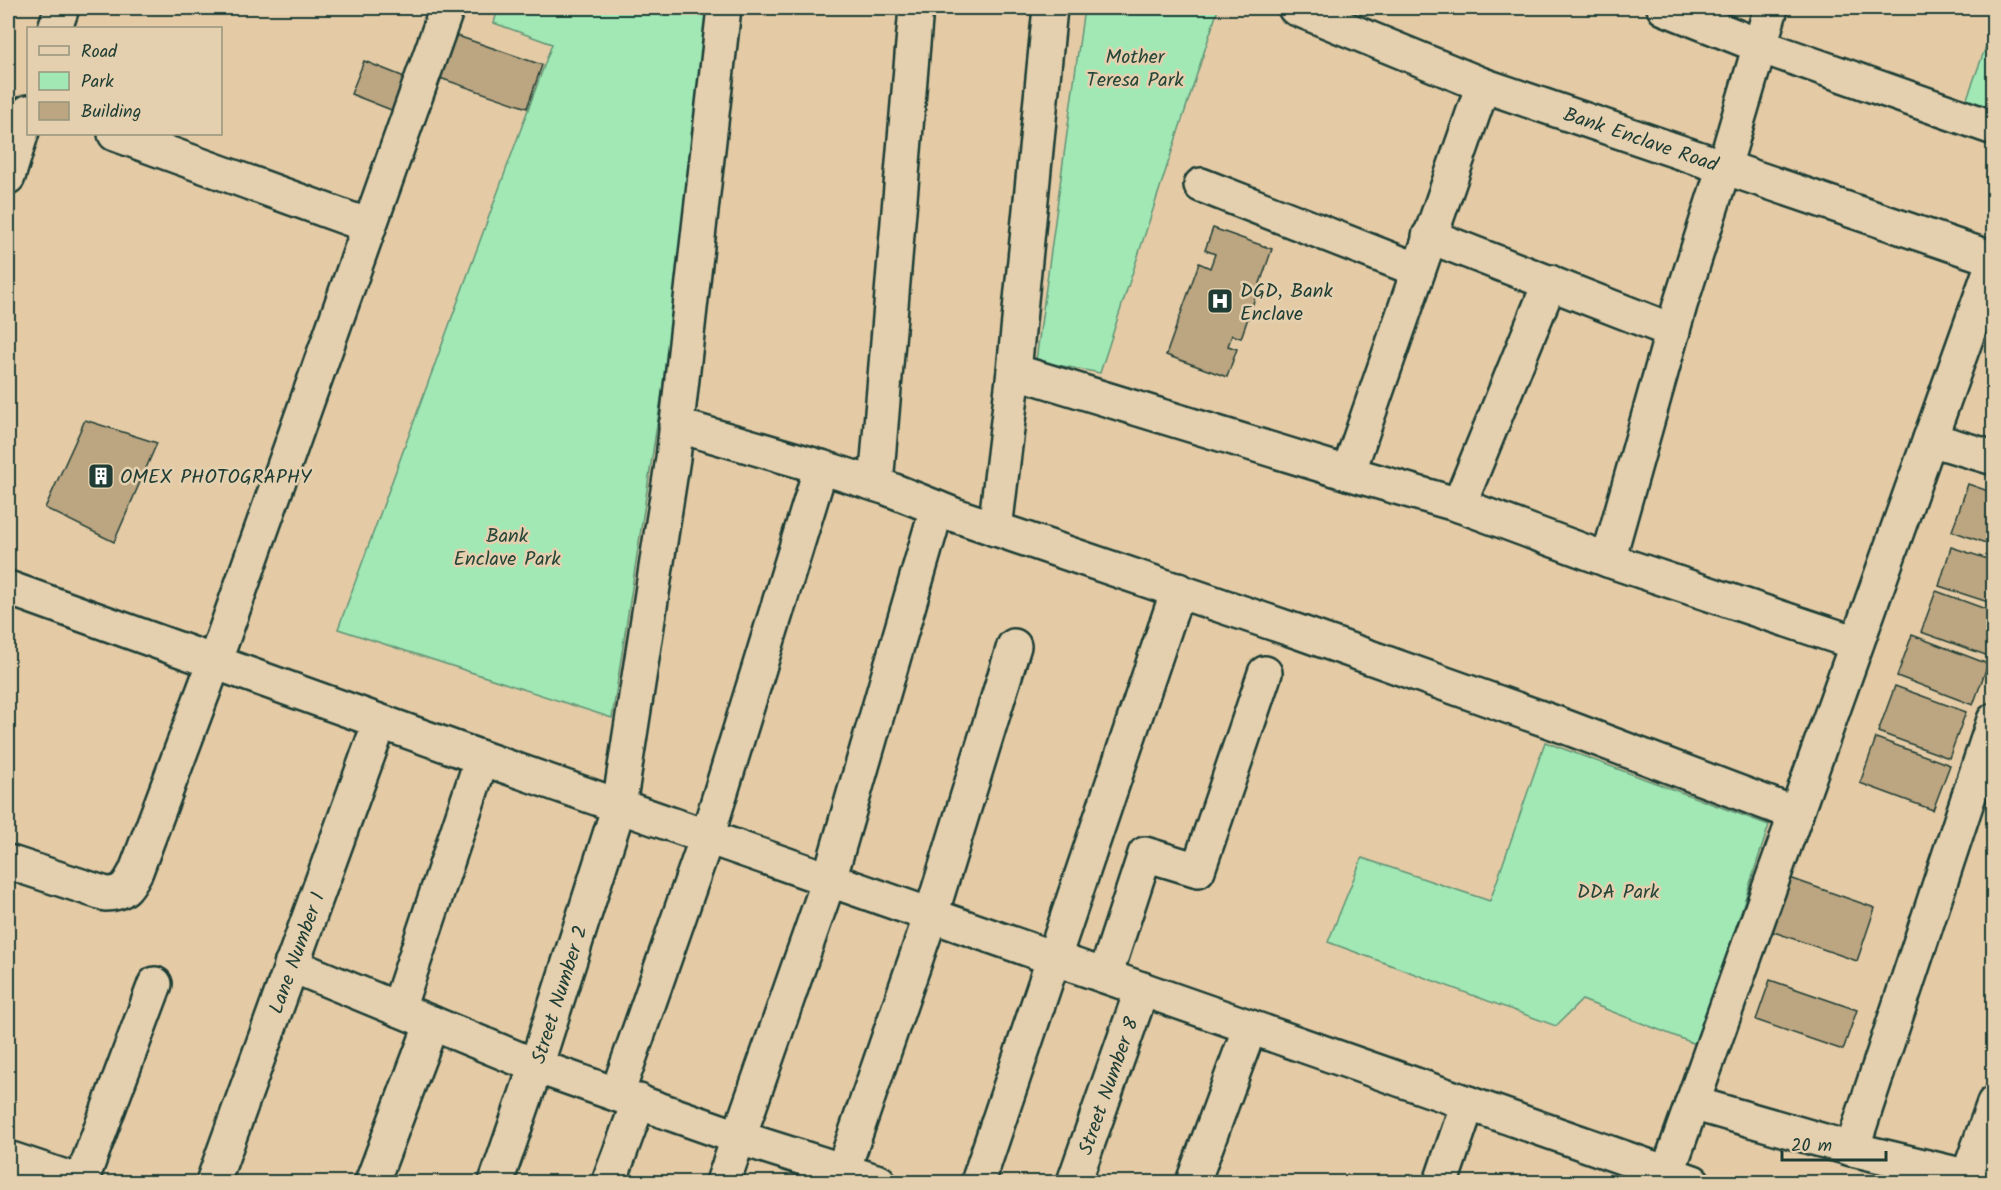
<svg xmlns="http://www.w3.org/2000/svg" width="2001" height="1190" font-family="Kalam,sans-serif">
  <rect width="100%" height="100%" fill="#e4cba6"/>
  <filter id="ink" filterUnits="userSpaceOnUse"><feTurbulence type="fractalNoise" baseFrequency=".0167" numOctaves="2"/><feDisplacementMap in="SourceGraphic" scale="12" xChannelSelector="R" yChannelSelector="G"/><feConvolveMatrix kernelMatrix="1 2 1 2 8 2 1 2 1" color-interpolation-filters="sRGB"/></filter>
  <g filter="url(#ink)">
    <!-- green -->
    <g fill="#a1e8b5" stroke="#609274" stroke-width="1.5">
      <polygon points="498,8 721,8 612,718 338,629 552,44 494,23"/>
      <polygon points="1084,8 1212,8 1218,9 1100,373 1036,361"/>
      <polygon points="1993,27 1993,121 1962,112"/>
      <polygon points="1545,742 1769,825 1698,1045 1582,1000 1556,1026 1328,942 1362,858 1490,901"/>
    </g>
    <!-- building -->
    <g fill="#bca581" stroke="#1f3d34" stroke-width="1.5">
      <polygon points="449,33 542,65 527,108 434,76"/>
      <polygon points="364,61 417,82 404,115 351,94"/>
      <polygon points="1213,228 1272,249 1241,338 1232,335 1228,346 1237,349 1227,377 1166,355 1199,263 1210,268 1215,254 1205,250"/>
      <polygon points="85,420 157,443 114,542 45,508"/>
      <polygon points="1968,484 1994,493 1994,546 1952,531"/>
      <polygon points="1951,547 1994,561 1994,604 1939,586"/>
      <polygon points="1936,591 1994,612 1994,658 1921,632"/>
      <polygon points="1912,635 1988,664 1973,705 1897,676"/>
      <polygon points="1895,686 1966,712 1949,758 1878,732"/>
      <polygon points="1876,738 1950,765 1933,810 1860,783"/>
      <polygon points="1994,757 1994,804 1978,798"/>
      <polygon points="1790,878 1875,908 1857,961 1771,931"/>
      <polygon points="1770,980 1857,1010 1843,1050 1756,1020"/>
    </g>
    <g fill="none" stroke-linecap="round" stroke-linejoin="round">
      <defs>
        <g id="minor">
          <polyline points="1050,8 1014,371 1348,473 1459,505 1608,560 1856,643"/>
          <path id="s1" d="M1295,8L1483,85L1994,259"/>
          <polyline points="1664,8 1760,46 1994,128"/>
          <polyline points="55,28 62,8"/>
          <polyline points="115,134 369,226"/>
          <polyline points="8,177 28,112"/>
          <polyline points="1201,185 1418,270"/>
          <polyline points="1429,236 1673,331"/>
          <polyline points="676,425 821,467 887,488 952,514 1296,631 1558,724 1796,814"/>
          <polyline points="1930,439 1994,458"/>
          <polyline points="1348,473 1483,85"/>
          <polyline points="876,484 916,8"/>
          <polyline points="1459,505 1550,282"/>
          <polyline points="995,529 1014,371"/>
          <polyline points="1608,560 1680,305 1724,167 1771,8"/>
          <polyline points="8,588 482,758 1693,1182"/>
          <path d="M8,862L106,894C124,894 128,886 136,871L214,663L447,8"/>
          <polyline points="291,965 536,1066 740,1138 879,1182"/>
          <polyline points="1105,976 1145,854 1198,870 1265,673"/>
          <polyline points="398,1009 482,758"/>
          <polyline points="617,1094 707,837 821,467"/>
          <polyline points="1692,1103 1852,1149 1990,1182"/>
          <polyline points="1852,1149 1994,720"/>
          <polyline points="8,1158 80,1182"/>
          <polyline points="843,1170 931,915 1014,646"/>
          <polyline points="1667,1174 1994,260"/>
          <polyline points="1968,1176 1994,1103"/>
          <polyline points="81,1182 155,984"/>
          <path id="s2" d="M213,1182L380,722"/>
          <polyline points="372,1182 432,1023"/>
          <path id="s3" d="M496,1182L536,1066L619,806L673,458L724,8"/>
          <polyline points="609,1182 639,1101"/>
          <polyline points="723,1182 829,880 937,508"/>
          <polyline points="978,1182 1178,590"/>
          <path id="s4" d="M1074,1182L1142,989"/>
          <polyline points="1193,1182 1250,1027"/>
          <polyline points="1441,1182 1468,1103"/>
        </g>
      </defs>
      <!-- minor casing -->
      <use href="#minor" stroke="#1f3d34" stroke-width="38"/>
      <!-- minor -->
      <use href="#minor" stroke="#e4d0ae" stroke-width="33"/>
    </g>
  </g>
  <!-- icons -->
  <defs>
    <symbol id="hospital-square" viewBox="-11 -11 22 22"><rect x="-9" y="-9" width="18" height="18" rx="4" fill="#1f3d34" stroke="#e4d0ae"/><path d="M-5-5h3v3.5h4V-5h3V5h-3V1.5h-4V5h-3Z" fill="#fff"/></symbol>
    <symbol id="building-square" viewBox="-11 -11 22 22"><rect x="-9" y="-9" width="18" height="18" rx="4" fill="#1f3d34" stroke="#e4d0ae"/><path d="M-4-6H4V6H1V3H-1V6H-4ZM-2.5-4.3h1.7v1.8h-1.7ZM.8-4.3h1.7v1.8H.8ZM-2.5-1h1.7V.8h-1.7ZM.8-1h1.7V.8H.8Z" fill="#fff"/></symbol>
  </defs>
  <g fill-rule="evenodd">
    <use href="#hospital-square" x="1205" y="286" width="30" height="30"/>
    <use href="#building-square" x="86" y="461" width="30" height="30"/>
  </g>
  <g text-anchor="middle" stroke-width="5" stroke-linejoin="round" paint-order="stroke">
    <!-- park labels -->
    <g font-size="20" fill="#26463a" stroke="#e4d0ae">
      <text x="1135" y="63">Mother<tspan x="1135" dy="23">Teresa Park</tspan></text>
      <text x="507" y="542">Bank<tspan x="507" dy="23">Enclave Park</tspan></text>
      <text x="1618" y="898">DDA Park</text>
    </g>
    <!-- street labels -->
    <g font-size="20" fill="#1f3d34" stroke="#e4d0ae">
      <text dy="7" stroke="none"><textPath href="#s1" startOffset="370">Bank Enclave Road</textPath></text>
      <text dy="7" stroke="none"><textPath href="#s2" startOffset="244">Lane Number 1</textPath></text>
      <text dy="7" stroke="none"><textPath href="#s3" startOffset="198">Street Number 2</textPath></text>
      <text dy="7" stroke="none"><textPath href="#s4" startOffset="102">Street Number 8</textPath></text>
    </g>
    <!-- poi labels -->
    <g font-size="20" fill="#1f3d34" stroke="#e4d0ae" text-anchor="start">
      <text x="1240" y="297">DGD, Bank<tspan x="1240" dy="23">Enclave</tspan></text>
      <text x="120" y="483">OMEX PHOTOGRAPHY</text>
    </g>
  </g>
  <!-- margin -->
  <rect width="2001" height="1190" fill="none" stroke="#e4d0ae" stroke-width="30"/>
  <rect x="15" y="15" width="1971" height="1160" fill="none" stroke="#1f3d34" stroke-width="2" filter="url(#ink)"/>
  <!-- legend -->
  <rect x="27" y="27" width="195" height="108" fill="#e4d0ae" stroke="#95957d" stroke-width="1.5"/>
  <rect x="39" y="46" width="30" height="9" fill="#e4d0ae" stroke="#95957d" stroke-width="1.5"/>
  <text x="81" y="57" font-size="18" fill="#1f3d34">Road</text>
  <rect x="39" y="72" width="30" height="18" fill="#a1e8b5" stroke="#95957d" stroke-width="1.5"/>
  <text x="81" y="87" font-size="18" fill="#1f3d34">Park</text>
  <rect x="39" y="102" width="30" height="18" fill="#bca581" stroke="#95957d" stroke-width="1.5"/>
  <text x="81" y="117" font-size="18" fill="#1f3d34">Building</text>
  <!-- scale -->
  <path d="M1782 1151v9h104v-9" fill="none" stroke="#1f3d34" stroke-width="3"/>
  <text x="1791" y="1151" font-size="18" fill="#1f3d34" stroke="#e4d0ae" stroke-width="4.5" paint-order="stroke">20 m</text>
</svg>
